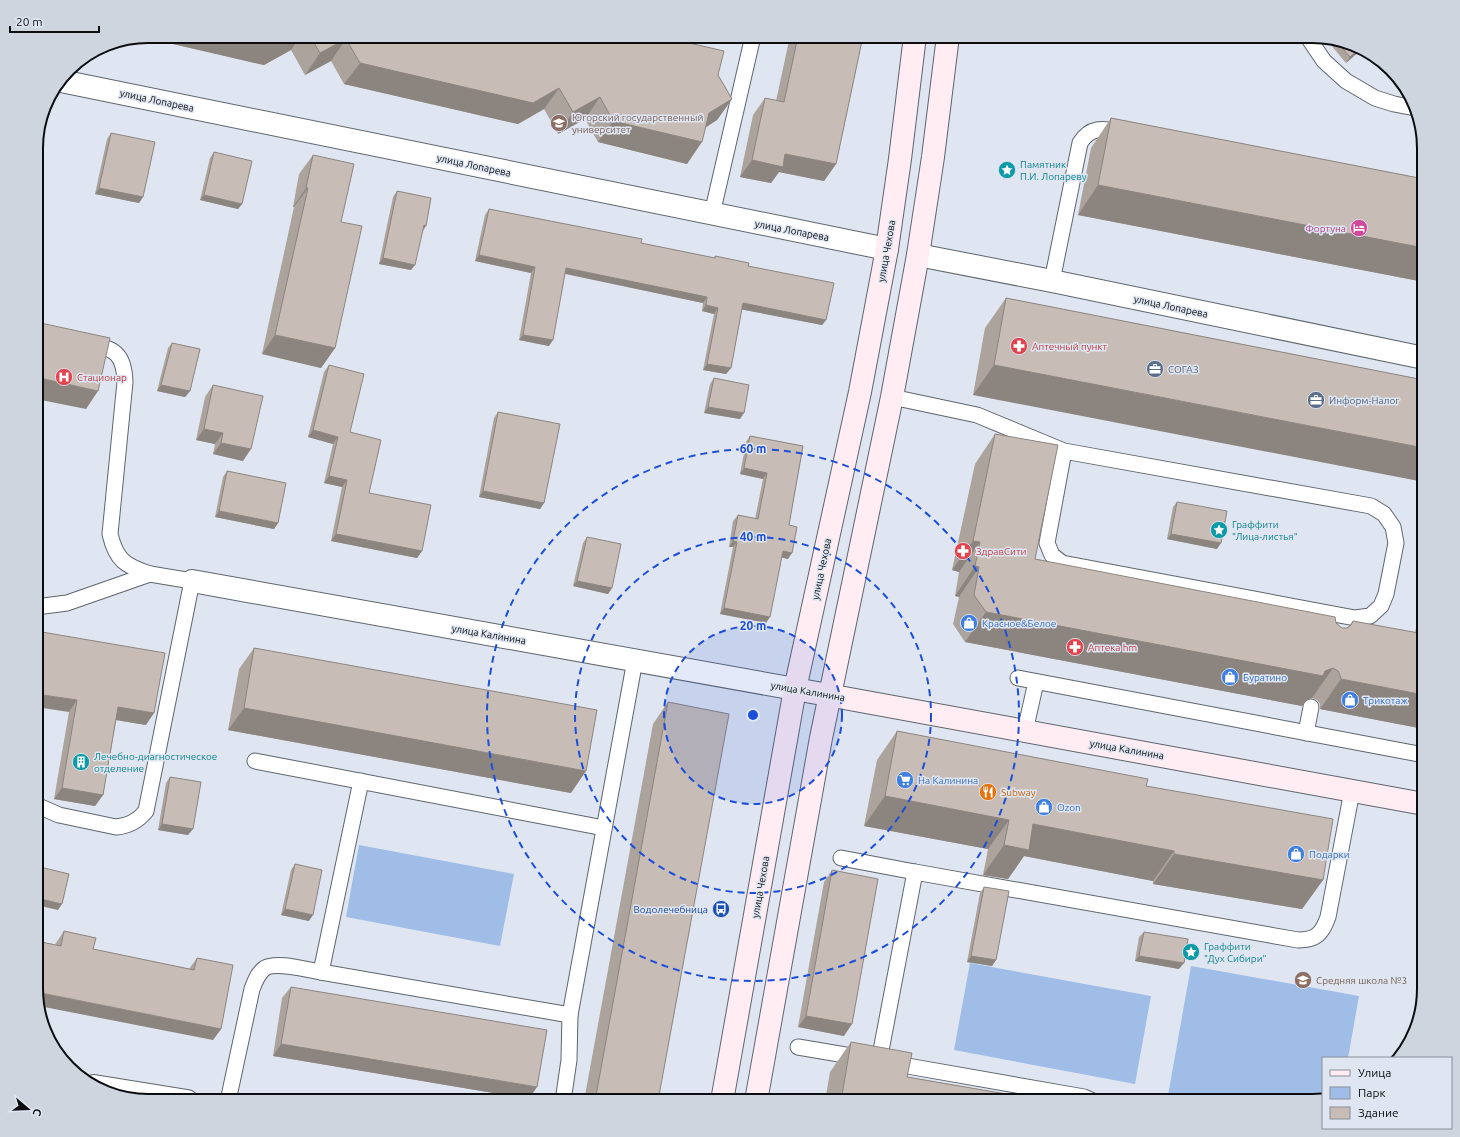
<svg xmlns="http://www.w3.org/2000/svg" width="1460" height="1137" font-family="Ubuntu,sans-serif">
  <rect width="100%" height="100%" fill="#dfe6f1"/>
  <!-- green -->
  <g fill="#9fbde7">
    <polygon points="359,845 514,874 500,946 346,917"/>
    <polygon points="970,963 1151,996 1135,1084 954,1050"/>
    <polygon points="1191,966 1359,996 1348,1058 1323,1058 1323,1098 1312,1101 1167,1101"/>
  </g>
  <g fill="none" stroke-linecap="round" stroke-linejoin="round">
    <defs>
      <g id="service">
        <polyline points="1307,36 1324,61 1346,81 1375,98 1394,104 1415,108"/>
        <polyline points="712,214 753,36"/>
        <path d="M1052,281L1080,143C1091,125 1105,129 1123,132"/>
        <path d="M88,343C115,349 124,353 125,382L110,534C116,560 125,566 150,574"/>
        <polyline points="892,397 977,415 1064,451 1371,506 1384,514 1393,527 1396,543 1386,594 1381,606 1370,616 1355,618 1062,563 1052,555 1047,543 1064,451"/>
        <polyline points="1018,678 1424,755"/>
        <polyline points="1025,731 1036,682"/>
        <polyline points="1306,733 1311,707"/>
        <polyline points="255,761 604,828"/>
        <path d="M36,805L59,815L116,827C129,826 138,821 146,811L192,581L150,574L67,603L36,607"/>
        <polyline points="841,858 915,872"/>
        <polyline points="321,972 570,1015"/>
        <polyline points="798,1047 863,1058"/>
        <path d="M228,1101L252,989C255,981 258,973 265,968C277,961 307,970 321,972L361,781"/>
        <polyline points="563,1101 569,1060 570,1015 635,660"/>
        <path d="M1093,1101L1084,1097L879,1061L915,872L1298,940C1316,940 1322,934 1328,917L1352,791"/>
      </g>
      <g id="minor">
        <polyline points="61,81 887,249"/>
        <polyline points="918,255 1052,281 1424,358"/>
        <polyline points="192,581 795,689"/>
      </g>
      <polyline id="tertiary" points="94,1086 187,1101"/>
      <g id="secondary">
        <polyline points="795,689 1424,804"/>
        <polyline points="722,1101 795,689 860,392 887,249 900,159 915,36"/>
        <polyline points="756,1101 821,738 892,397 918,255 933,157 948,36"/>
      </g>
    </defs>
    <!-- service casing -->
    <use href="#service" stroke="#5f656e" stroke-width="17"/>
    <!-- minor casing -->
    <use href="#minor" stroke="#5f656e" stroke-width="24"/>
    <!-- tertiary casing -->
    <use href="#tertiary" stroke="#5f656e" stroke-width="24"/>
    <!-- secondary casing -->
    <use href="#secondary" stroke="#5f656e" stroke-width="24"/>
    <!-- service -->
    <use href="#service" stroke="#fff" stroke-width="15"/>
    <!-- minor -->
    <use href="#minor" stroke="#fff" stroke-width="22"/>
    <!-- tertiary -->
    <use href="#tertiary" stroke="#fff" stroke-width="22"/>
    <!-- secondary -->
    <use href="#secondary" stroke="#ffedf3" stroke-width="22"/>
  </g>
  <!-- wall -->
  <g fill="#aca39d">
    <polygon points="148,36 659,36 718,75 732,99 717,120 706,127 687,164 598,142 585,119 558,134 544,109 518,124 344,84 331,61 305,75 291,50 264,65 143,37"/>
    <polygon points="790,36 863,36 836,164 824,181 779,172 771,183 740,177 753,115 765,98 776,101"/>
    <polygon points="1325,38 1348,42 1362,49 1346,63"/>
    <polygon points="1111,118 1424,179 1424,282 1078,215 1091,148"/>
    <polygon points="111,133 143,197 139,203 95,194 107,139"/>
    <polygon points="214,152 242,204 238,209 200,200 210,158"/>
    <polygon points="313,155 341,222 335,348 321,368 262,354 294,207 293,207 299,174"/>
    <polygon points="397,191 422,231 411,270 379,264 393,197"/>
    <polygon points="489,209 641,243 714,258 715,256 748,266 826,320 822,325 742,309 731,368 726,374 703,370 714,314 702,311 703,303 565,274 549,346 519,340 531,273 475,261 485,215"/>
    <polygon points="1006,298 1424,380 973,395 985,328"/>
    <polygon points="172,343 190,391 185,397 157,391 168,348"/>
    <polygon points="329,365 369,493 422,551 417,558 331,541 342,487 324,483 333,444 308,437 324,372"/>
    <polygon points="714,378 740,419 704,413 710,384"/>
    <polygon points="213,385 243,461 213,454 215,444 196,440 205,397"/>
    <polygon points="498,412 544,503 540,509 479,497 494,418"/>
    <polygon points="995,434 1035,559 1336,623 1342,628 1347,628 1353,621 1415,633 1424,584 1424,729 1320,709 1320,704 1317,700 1312,698 1306,700 1302,706 965,642 953,624 959,597 955,596 959,572 952,570 975,464"/>
    <polygon points="750,436 803,446 789,525 788,559 782,557 766,623 720,614 733,547 729,547 733,521 738,515 755,519 763,479 740,474 746,442"/>
    <polygon points="227,471 278,523 274,529 215,517 223,477"/>
    <polygon points="1177,502 1217,549 1167,539 1173,507"/>
    <polygon points="587,537 612,588 608,594 573,586 583,543"/>
    <polygon points="36,631 146,725 116,720 103,795 95,806 54,799 69,712"/>
    <polygon points="254,648 571,793 228,730 239,669"/>
    <polygon points="668,702 658,1101 584,1101 653,724"/>
    <polygon points="897,731 1146,786 1323,880 1302,909 1153,884 1153,881 1024,856 1008,879 983,875 988,849 864,826 877,760"/>
    <polygon points="170,777 188,835 158,830 166,783"/>
    <polygon points="295,864 309,921 281,915 291,870"/>
    <polygon points="832,870 844,1036 798,1027 824,882"/>
    <polygon points="984,887 996,960 992,966 967,962 980,893"/>
    <polygon points="64,931 93,949 189,969 197,958 221,1029 213,1040 55,944 56,943"/>
    <polygon points="1144,932 1179,969 1135,961 1139,937"/>
    <polygon points="291,987 529,1099 273,1056 282,998"/>
    <polygon points="851,1042 907,1077 1047,1101 825,1101 830,1072"/>
  </g>
  <!-- shaded-wall -->
  <g fill="#8c847f">
    <polygon points="148,36 301,36 291,50 264,65 143,37"/>
    <polygon points="346,39 331,61 305,75 320,53"/>
    <polygon points="1360,48 1362,49 1346,63 1350,57"/>
    <polygon points="360,63 559,88 544,109 518,124 344,84"/>
    <polygon points="600,97 585,119 558,134 573,112"/>
    <polygon points="732,99 717,120 694,135 709,113"/>
    <polygon points="613,121 702,142 687,164 598,142"/>
    <polygon points="785,154 836,164 824,181 779,172 771,183 740,177 752,160"/>
    <polygon points="1098,185 1424,248 1424,282 1078,215"/>
    <polygon points="99,188 143,197 139,203 95,194"/>
    <polygon points="306,188 308,188 294,207 293,207"/>
    <polygon points="204,195 242,204 238,209 200,200"/>
    <polygon points="424,225 426,226 422,232"/>
    <polygon points="479,255 535,267 531,273 475,261"/>
    <polygon points="383,258 415,265 411,270 379,264"/>
    <polygon points="566,268 707,297 703,303 562,273"/>
    <polygon points="743,303 826,320 822,325 739,309"/>
    <polygon points="706,305 718,308 714,314 702,311"/>
    <polygon points="275,335 335,348 321,368 262,354"/>
    <polygon points="523,335 553,340 549,346 519,340"/>
    <polygon points="707,364 731,368 726,374 703,370"/>
    <polygon points="994,365 1424,448 1424,482 973,395"/>
    <polygon points="44,379 98,391 86,409 36,399"/>
    <polygon points="161,385 190,391 185,397 157,391"/>
    <polygon points="708,407 744,413 740,419 704,413"/>
    <polygon points="204,429 223,433 215,444 196,440"/>
    <polygon points="313,430 338,437 333,444 308,437"/>
    <polygon points="221,443 251,449 243,461 213,454"/>
    <polygon points="744,468 767,473 763,479 740,474"/>
    <polygon points="329,476 347,480 342,487 324,483"/>
    <polygon points="483,491 544,503 540,509 479,497"/>
    <polygon points="219,511 278,523 274,529 215,517"/>
    <polygon points="336,534 422,551 417,558 331,541"/>
    <polygon points="1171,534 1221,543 1217,549 1167,539"/>
    <polygon points="733,541 737,542 733,547 729,547"/>
    <polygon points="973,541 980,542 959,572 952,570"/>
    <polygon points="783,551 792,553 788,559 779,557"/>
    <polygon points="975,566 979,567 959,597 955,596"/>
    <polygon points="577,581 612,588 608,594 573,586"/>
    <polygon points="724,608 770,617 766,623 720,614"/>
    <polygon points="986,612 1333,668 1312,698 1306,700 1302,706 965,642"/>
    <polygon points="1341,679 1424,695 1424,729 1320,709"/>
    <polygon points="36,694 77,700 69,712 36,707"/>
    <polygon points="118,707 154,713 146,725 110,719"/>
    <polygon points="244,708 586,771 571,793 228,730"/>
    <polygon points="62,788 103,795 95,806 54,799"/>
    <polygon points="885,796 1009,820 988,849 864,826"/>
    <polygon points="162,824 193,829 188,835 158,830"/>
    <polygon points="1033,824 1174,851 1153,881 1024,856 1008,879 983,875 1004,845"/>
    <polygon points="1174,854 1323,880 1302,909 1153,884"/>
    <polygon points="36,898 62,904 58,910 36,905"/>
    <polygon points="285,909 313,915 309,921 281,915"/>
    <polygon points="971,956 996,960 992,966 967,962"/>
    <polygon points="1139,956 1184,963 1179,969 1135,961"/>
    <polygon points="36,992 221,1029 213,1040 39,1006 36,996"/>
    <polygon points="806,1016 852,1024 844,1036 798,1027"/>
    <polygon points="281,1044 537,1087 529,1099 273,1056"/>
  </g>
  <!-- building -->
  <g fill="#c8bdb6" stroke="#8c847f">
    <polygon points="246,36 293,36 279,44"/>
    <polygon points="310,36 659,36 724,51 718,75 732,99 709,113 702,142 613,121 600,97 573,112 559,88 533,103 360,63 346,39 320,53"/>
    <polygon points="798,36 863,36 836,164 785,154 783,167 752,160 765,98 784,102"/>
    <polygon points="1335,40 1348,42 1360,48 1350,57"/>
    <polygon points="1111,118 1424,179 1424,248 1098,185"/>
    <polygon points="111,133 155,142 143,197 99,188"/>
    <polygon points="214,152 252,161 242,204 204,195"/>
    <polygon points="313,155 354,164 341,222 362,226 335,348 275,335 308,188 306,188"/>
    <polygon points="397,191 431,198 426,226 424,225 415,265 383,258"/>
    <polygon points="489,209 642,239 641,243 715,258 715,256 749,263 748,266 834,283 826,320 743,303 731,368 707,364 718,308 706,305 707,297 566,268 553,340 523,335 535,267 479,255"/>
    <polygon points="1006,298 1424,380 1424,448 994,365"/>
    <polygon points="36,322 110,338 98,391 44,379 36,413"/>
    <polygon points="172,343 200,349 190,391 161,385"/>
    <polygon points="329,365 364,374 350,432 381,440 369,493 431,505 422,551 336,534 347,480 329,476 338,437 313,430"/>
    <polygon points="714,378 749,385 744,413 708,407"/>
    <polygon points="213,385 263,396 251,449 221,443 223,433 204,429"/>
    <polygon points="498,412 560,424 544,503 483,491"/>
    <polygon points="995,434 1058,445 1035,559 1335,617 1336,623 1342,628 1347,628 1351,625 1353,621 1424,634 1424,695 1341,679 1340,675 1338,671 1333,668 1325,671 1323,676 986,612 974,595 979,567 975,566 980,542 973,541"/>
    <polygon points="750,436 803,446 789,525 797,527 792,553 783,551 770,617 724,608 737,542 733,541 738,515 758,519 767,473 744,468"/>
    <polygon points="227,471 286,483 278,523 219,511"/>
    <polygon points="1177,502 1227,511 1221,543 1171,534"/>
    <polygon points="587,537 621,544 612,588 577,581"/>
    <polygon points="36,631 165,653 154,713 118,707 103,795 62,788 77,700 36,694"/>
    <polygon points="254,648 597,710 586,771 244,708"/>
    <polygon points="668,702 729,714 658,1101 595,1101"/>
    <polygon points="897,731 1148,779 1146,786 1333,819 1323,880 1174,854 1174,851 1033,824 1029,850 1004,845 1009,820 885,796"/>
    <polygon points="170,777 201,782 193,829 162,824"/>
    <polygon points="295,864 322,870 313,915 285,909"/>
    <polygon points="36,866 69,874 62,904 36,898"/>
    <polygon points="832,870 878,879 852,1024 806,1016"/>
    <polygon points="984,887 1009,891 996,960 971,956"/>
    <polygon points="64,931 96,938 93,949 194,970 197,958 233,965 221,1029 36,992 36,941 61,946"/>
    <polygon points="1144,932 1188,939 1184,963 1139,956"/>
    <polygon points="291,987 547,1030 537,1087 281,1044"/>
    <polygon points="851,1042 912,1053 907,1077 1047,1101 841,1101"/>
  </g>
  <!-- distance rings -->
  <circle cx="753" cy="715" r="89" fill="#1d4ed8" fill-opacity=".12"/>
  <g fill="none" stroke="#1d4ed8" stroke-width="2" stroke-dasharray="7 5">
    <circle cx="753" cy="715" r="89"/>
    <circle cx="753" cy="715" r="178"/>
    <circle cx="753" cy="715" r="266"/>
  </g>
  <!-- icons -->
  <defs>
    <symbol id="university-disc" viewBox="-11 -11 22 22"><circle r="9.5" fill="#8d6e63" stroke="#dfe6f1"/><path d="M0-5L7-2L0 1L-7-2ZM-4 1L0 2.5L4 1V4Q0 6-4 4Z" fill="#fff"/></symbol>
    <symbol id="sight-disc" viewBox="-11 -11 22 22"><circle r="9.5" fill="#0f9aa8" stroke="#dfe6f1"/><path d="M0-6L1.8-2.2L6-1.7L2.9 1.2L3.7 5.4L0 3.3L-3.7 5.4L-2.9 1.2L-6-1.7L-1.8-2.2Z" fill="#fff"/></symbol>
    <symbol id="hotel-disc" viewBox="-11 -11 22 22"><circle r="9.5" fill="#d1479c" stroke="#dfe6f1"/><path d="M-6-4.5h1.5V1H6V5H4.5V3h-9V5H-6ZM-4 0a1.8 1.8 0 1 1 3.6 0ZM.5 0V-2.5h3Q6-2.5 6 0Z" fill="#fff"/></symbol>
    <symbol id="pharmacy-disc" viewBox="-11 -11 22 22"><circle r="9.5" fill="#e0444e" stroke="#dfe6f1"/><path d="M-2-6h4v4h4v4h-4v4h-4v-4h-4v-4h4Z" fill="#fff"/></symbol>
    <symbol id="office-disc" viewBox="-11 -11 22 22"><circle r="9.5" fill="#5c6f8a" stroke="#dfe6f1"/><path d="M-6-3h4V-5.5h4V-3h4V5H-6ZM-1-4.5V-3h2v-1.5ZM-6 0V1H6V0Z" fill="#fff"/></symbol>
    <symbol id="hospital-disc" viewBox="-11 -11 22 22"><circle r="9.5" fill="#e0444e" stroke="#dfe6f1"/><path d="M-5-5h3v3.5h4V-5h3V5h-3V1.5h-4V5h-3Z" fill="#fff"/></symbol>
    <symbol id="shop-disc" viewBox="-11 -11 22 22"><circle r="9.5" fill="#3f7fe0" stroke="#dfe6f1"/><path d="M-5-2.5h2.3a2.7 3.5 0 0 1 5.4 0H5L5.5 6h-11ZM-1.5-2.5h3a1.5 2.3 0 0 0-3 0Z" fill="#fff"/></symbol>
    <symbol id="building-disc" viewBox="-11 -11 22 22"><circle r="9.5" fill="#0f9aa8" stroke="#dfe6f1"/><path d="M-4-6H4V6H1V3H-1V6H-4ZM-2.5-4.3h1.7v1.8h-1.7ZM.8-4.3h1.7v1.8H.8ZM-2.5-1h1.7V.8h-1.7ZM.8-1h1.7V.8H.8Z" fill="#fff"/></symbol>
    <symbol id="supermarket-disc" viewBox="-11 -11 22 22"><circle r="9.5" fill="#3f7fe0" stroke="#dfe6f1"/><path d="M-6-5.5h2.5l.6 2H6L4.5 2H-2.5L-4.4-4H-6ZM-1.5 3.2a1.3 1.3 0 1 0 .1 0ZM3 3.2a1.3 1.3 0 1 0 .1 0Z" fill="#fff"/></symbol>
    <symbol id="restaurant-disc" viewBox="-11 -11 22 22"><circle r="9.5" fill="#e8710a" stroke="#dfe6f1"/><path d="M-5-6h1v4h1v-4h1v4h1v-4h1v5L-1.5 .5V6h-2V.5L-5-1ZM5-6V6H3V1.5H1.5Q1.5-4 5-6Z" fill="#fff"/></symbol>
    <symbol id="bus-disc" viewBox="-11 -11 22 22"><circle r="9.5" fill="#1a4fb4" stroke="#dfe6f1"/><path d="M-5-6H5V4H4V6H2V4H-2V6H-4V4H-5ZM-3.5-4V0h7V-4ZM-3.5 1.2v1.5H-2V1.2ZM2 1.2v1.5H3.5V1.2Z" fill="#fff"/></symbol>
    <symbol id="school-disc" viewBox="-11 -11 22 22"><circle r="9.5" fill="#8d6e63" stroke="#dfe6f1"/><path d="M0-5L7-2L0 1L-7-2ZM-4 1L0 2.5L4 1V4Q0 6-4 4Z" fill="#fff"/></symbol>
  </defs>
  <g fill-rule="evenodd">
    <use href="#university-disc" x="549" y="113" width="20" height="20"/>
    <use href="#sight-disc" x="997" y="160" width="20" height="20"/>
    <use href="#hotel-disc" x="1349" y="218" width="20" height="20"/>
    <use href="#pharmacy-disc" x="1009" y="336" width="20" height="20"/>
    <use href="#office-disc" x="1145" y="359" width="20" height="20"/>
    <use href="#hospital-disc" x="54" y="367" width="20" height="20"/>
    <use href="#office-disc" x="1306" y="390" width="20" height="20"/>
    <use href="#sight-disc" x="1209" y="520" width="20" height="20"/>
    <use href="#pharmacy-disc" x="953" y="541" width="20" height="20"/>
    <use href="#shop-disc" x="959" y="613" width="20" height="20"/>
    <use href="#pharmacy-disc" x="1065" y="637" width="20" height="20"/>
    <use href="#shop-disc" x="1220" y="667" width="20" height="20"/>
    <use href="#shop-disc" x="1340" y="690" width="20" height="20"/>
    <use href="#building-disc" x="71" y="752" width="20" height="20"/>
    <use href="#supermarket-disc" x="895" y="770" width="20" height="20"/>
    <use href="#restaurant-disc" x="978" y="782" width="20" height="20"/>
    <use href="#shop-disc" x="1034" y="797" width="20" height="20"/>
    <use href="#shop-disc" x="1286" y="844" width="20" height="20"/>
    <use href="#bus-disc" x="711" y="899" width="20" height="20"/>
    <use href="#sight-disc" x="1181" y="942" width="20" height="20"/>
    <use href="#school-disc" x="1293" y="970" width="20" height="20"/>
  </g>
  <g text-anchor="middle" stroke-width="3" stroke-linejoin="round" paint-order="stroke">
    <!-- street labels -->
    <g font-size="10" fill="#0b0d11" stroke="#dfe6f1">
      <text transform="translate(157 100) rotate(12)" y="4">улица Лопарева</text>
      <text transform="translate(474 165) rotate(12)" y="4">улица Лопарева</text>
      <text transform="translate(792 230) rotate(11)" y="4">улица Лопарева</text>
      <text transform="translate(886 251) rotate(-80)" y="4">улица Чехова</text>
      <text transform="translate(1171 306) rotate(12)" y="4">улица Лопарева</text>
      <text transform="translate(821 569) rotate(-78)" y="4">улица Чехова</text>
      <text transform="translate(489 634) rotate(10)" y="4">улица Калинина</text>
      <text transform="translate(808 691) rotate(10)" y="4">улица Калинина</text>
      <text transform="translate(1127 749) rotate(10)" y="4">улица Калинина</text>
      <text transform="translate(760 887) rotate(-80)" y="4">улица Чехова</text>
    </g>
    <!-- education labels -->
    <g font-size="10" fill="#785e54" stroke="#dfe6f1" text-anchor="start">
      <text x="572" y="121">Югорский государственный<tspan x="572" dy="12">университет</tspan></text>
      <text x="1316" y="984">Средняя школа №3</text>
    </g>
    <!-- culture labels -->
    <g font-size="10" fill="#0d838f" stroke="#dfe6f1" text-anchor="start">
      <text x="1020" y="168">Памятник<tspan x="1020" dy="12">П.И. Лопареву</tspan></text>
      <text x="1232" y="528">Граффити<tspan x="1232" dy="12">"Лица-листья"</tspan></text>
      <text x="94" y="760">Лечебно-диагностическое<tspan x="94" dy="12">отделение</tspan></text>
      <text x="1204" y="950">Граффити<tspan x="1204" dy="12">"Дух Сибири"</tspan></text>
    </g>
    <!-- hotel labels -->
    <g font-size="10" fill="#b23c85" stroke="#dfe6f1" text-anchor="end">
      <text x="1346" y="232">Фортуна</text>
    </g>
    <!-- health labels -->
    <g font-size="10" fill="#be3a42" stroke="#dfe6f1" text-anchor="start">
      <text x="1032" y="350">Аптечный пункт</text>
      <text x="77" y="381">Стационар</text>
      <text x="976" y="555">ЗдравСити</text>
      <text x="1088" y="651">Аптека hm</text>
    </g>
    <!-- service labels -->
    <g font-size="10" fill="#4e5e75" stroke="#dfe6f1" text-anchor="start">
      <text x="1168" y="373">СОГАЗ</text>
      <text x="1329" y="404">Информ-Налог</text>
    </g>
    <!-- shop labels -->
    <g font-size="10" fill="#366cbe" stroke="#dfe6f1" text-anchor="start">
      <text x="982" y="627">Красное&amp;Белое</text>
      <text x="1243" y="681">Буратино</text>
      <text x="1363" y="704">Трикотаж</text>
      <text x="918" y="784">На Калинина</text>
      <text x="1057" y="811">Ozon</text>
      <text x="1309" y="858">Подарки</text>
    </g>
    <!-- food labels -->
    <g font-size="10" fill="#c56008" stroke="#dfe6f1" text-anchor="start">
      <text x="1001" y="796">Subway</text>
    </g>
    <!-- transit labels -->
    <g font-size="10" fill="#164399" stroke="#dfe6f1" text-anchor="end">
      <text x="708" y="913">Водолечебница</text>
    </g>
  </g>
  <!-- crop -->
  <path d="M0 0H1460V1137H0ZM148 43H1312A105 105 0 0 1 1417 148V989A105 105 0 0 1 1312 1094H148A105 105 0 0 1 43 989V148A105 105 0 0 1 148 43Z" fill="#ced5df" fill-rule="evenodd"/>
  <path fill="none" stroke="#0b0d11" stroke-width="2" d="M148 43H1312A105 105 0 0 1 1417 148V989A105 105 0 0 1 1312 1094H148A105 105 0 0 1 43 989V148A105 105 0 0 1 148 43Z"/>
  <circle cx="753" cy="715" r="6" fill="#1d4ed8" stroke="#dfe6f1" stroke-width="2"/>
  <g font-size="12" text-anchor="middle" font-weight="bold" fill="#1d4ed8" stroke="#dfe6f1" stroke-width="3" stroke-linejoin="round" paint-order="stroke">
    <text x="753" y="453">60 m</text>
    <text x="753" y="541">40 m</text>
    <text x="753" y="630">20 m</text>
  </g>
  <!-- legend -->
  <rect x="1322" y="1057" width="130" height="72" fill="#dfe6f1" stroke="#8a8f97"/>
  <rect x="1330" y="1070" width="20" height="6" fill="#ffedf3" stroke="#8a8f97"/>
  <text x="1358" y="1077" font-size="12" fill="#0b0d11">Улица</text>
  <rect x="1330" y="1087" width="20" height="12" fill="#9fbde7" stroke="#8a8f97"/>
  <text x="1358" y="1097" font-size="12" fill="#0b0d11">Парк</text>
  <rect x="1330" y="1107" width="20" height="12" fill="#c8bdb6" stroke="#8a8f97"/>
  <text x="1358" y="1117" font-size="12" fill="#0b0d11">Здание</text>
  <!-- north arrow -->
  <g transform="translate(28 1109) rotate(109)" stroke="#dfe6f1" stroke-width="3" paint-order="stroke">
  <path d="M0-3L7 15L0 10L-7 15Z" fill="#0b0d11"/>
  <text y="-6" font-size="11" font-weight="bold" text-anchor="middle" fill="#0b0d11">С</text>
  </g>
  <!-- scale -->
  <path d="M10 26v6h89v-6" fill="none" stroke="#0b0d11" stroke-width="2"/>
  <text x="16" y="26" font-size="12" fill="#0b0d11" stroke="#dfe6f1" stroke-width="3" paint-order="stroke">20 m</text>
</svg>
